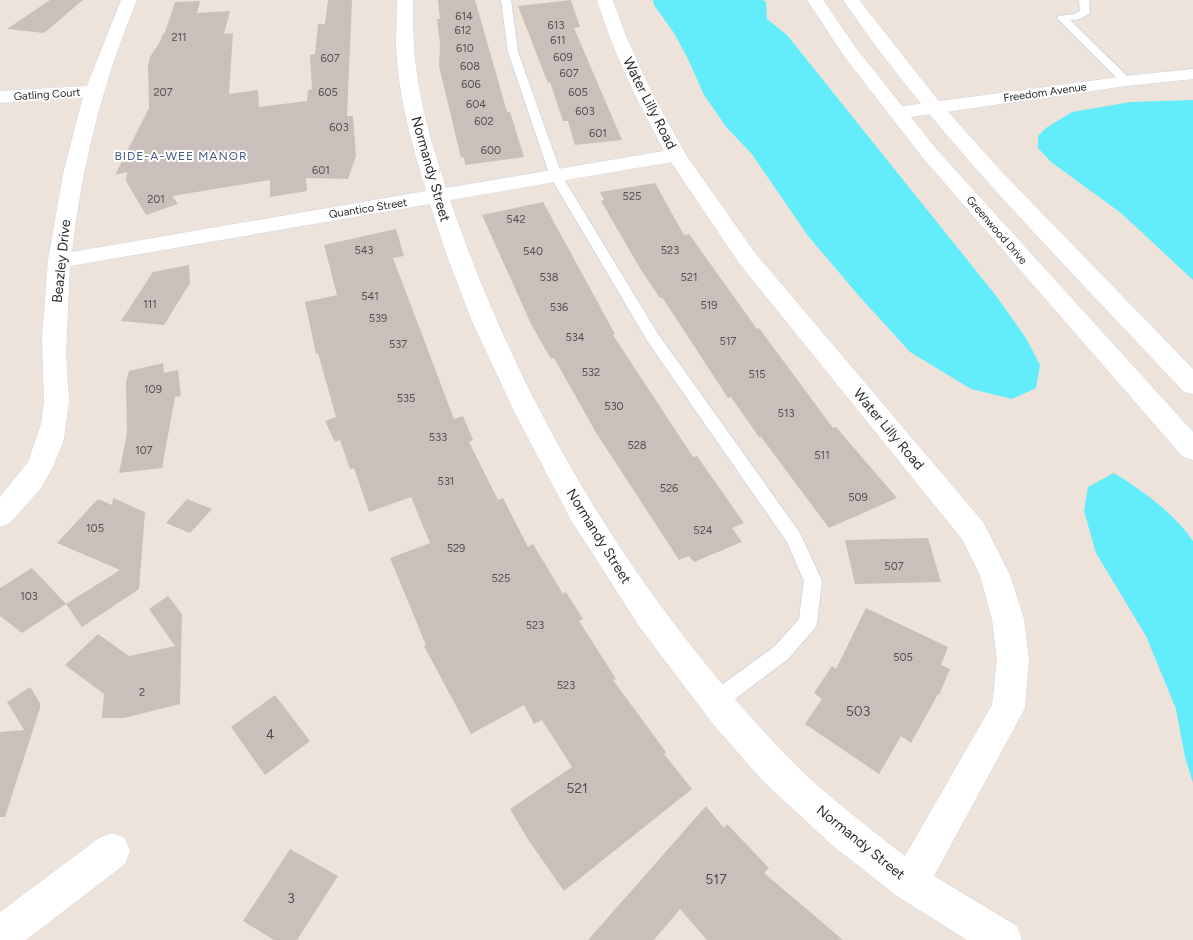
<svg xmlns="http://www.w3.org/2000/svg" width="1193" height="940" font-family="Figtree,sans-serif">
  <rect width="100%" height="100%" fill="#eee3db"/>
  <!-- water -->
  <g fill="#63edfc">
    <polygon points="653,0 763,0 766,2 767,19 787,35 997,297 1026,338 1040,365 1036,388 1012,399 971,389 910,352 859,296 808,236 751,153 727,128 704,95 688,59 674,33 654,5"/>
    <polygon points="1193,100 1193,280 1121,213 1051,162 1038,148 1038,136 1046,128 1072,112 1131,102"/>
    <path d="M1114,473C1143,491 1174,513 1193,541V783L1185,757L1176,709L1146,636L1096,553L1084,511L1088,487Z"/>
  </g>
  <!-- building -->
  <g fill="#c9c0bb">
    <polygon points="50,0 83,0 44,33 7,29"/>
    <polygon points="328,0 352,0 347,116 353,116 356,156 348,179 306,178 307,191 270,197 270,180 172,196 178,204 146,215 126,181 127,172 115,175 149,108 148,66 150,57 161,40 162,35 165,32 175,2 200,1 197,13 230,11 224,34 233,33 229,94 258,90 259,107 307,101 308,90 312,89 310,55 315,54 318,24 325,24"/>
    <polygon points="438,0 475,0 507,112 510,112 524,157 465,165 464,157 461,158 439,66 440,44 437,19 440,19"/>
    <polygon points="571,0 580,27 574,28 622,140 575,145 568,121 563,121 550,82 548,83 518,6"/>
    <polygon points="655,183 684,235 689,234 757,329 759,328 833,428 836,427 897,498 829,528 761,437 759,437 731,397 728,398 662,297 660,298 641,270 601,201 604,200 600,192"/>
    <polygon points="543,202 615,334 613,335 693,457 697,456 744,523 732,528 742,542 694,562 689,556 679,560 595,431 554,358 551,359 531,324 482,215"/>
    <polygon points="396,229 404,256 393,258 454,419 463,416 473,440 469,442 498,500 503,498 528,547 533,544 563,594 566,592 583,619 579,621 616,679 613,680 666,752 664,754 692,789 564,891 527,838 510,809 572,767 542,720 534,724 524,705 471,734 424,646 426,645 390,558 430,543 411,497 369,512 354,468 350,469 340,440 335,442 325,421 336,417 318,353 316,354 305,302 337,295 324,245"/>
    <polygon points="189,265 190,283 164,325 121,321 153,272"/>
    <polygon points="163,363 164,373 178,370 181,396 175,397 162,468 119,473 127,433 126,382 129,371"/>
    <polygon points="113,498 145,512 139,589 82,627 66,604 120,570 57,543 98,499 112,505"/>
    <polygon points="187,499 212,509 190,533 166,523"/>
    <polygon points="928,538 941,582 855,584 845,540"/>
    <polygon points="32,568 66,604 22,633 0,616 0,588"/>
    <polygon points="168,596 182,614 180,704 124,718 102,718 104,694 65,665 98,634 129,656 175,646 149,609"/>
    <polygon points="866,608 948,647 941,665 950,669 939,695 938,694 911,743 901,736 879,774 805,724 822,699 814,693 832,666 836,669"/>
    <polygon points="30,687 40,703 40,708 5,817 0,817 0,732 24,730 7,702"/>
    <polygon points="275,695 310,741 265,775 231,727"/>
    <polygon points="706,806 724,828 727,824 769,868 764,873 843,940 707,940 680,909 654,940 588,940"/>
    <polygon points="290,849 338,876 297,940 274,940 243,921"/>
  </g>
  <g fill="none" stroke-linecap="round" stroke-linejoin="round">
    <defs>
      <g id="lane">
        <polygon points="501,0 511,0 518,52 562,176 658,334 800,533 822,581 817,622 815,628 788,659 723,708 716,710 709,708 706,701 709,694 774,647 799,619 804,581 787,542 648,342 550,176 508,52"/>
        <polygon points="1079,0 1089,0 1090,13 1080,19 1070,20 1130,79 1131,81 1130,83 1122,83 1057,18 1059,16 1075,14 1080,11"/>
      </g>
      <g id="street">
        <path d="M121,0H137C103,81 82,165 72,252L426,191C412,144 398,96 396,46C396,31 397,15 397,0H413C413,15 413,31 414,46C417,95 431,142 446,188L664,151C638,102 613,53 597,0H613L625,34L651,91L686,155L755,253L983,522L1010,575L1024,619L1029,660L1025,708L934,876L1017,926L1022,940H967L897,896L832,845L761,779L713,724L639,626L571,520L513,409L472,321L448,259L430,204L70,266L66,354L69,401L64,439L53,467L41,488L10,523L0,527V497L28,462L41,424L44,401L42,338L48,260L64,170L83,97L0,103V91L87,86ZM671,162L739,263L962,539L980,575L992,619L997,660L992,705L905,856C864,824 820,791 784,753C634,597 520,405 450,200Z"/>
        <polygon points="1193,69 1193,79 1126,86 897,119 890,117 888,113 890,109 897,107 1126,76"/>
        <polygon points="112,833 125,838 130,851 125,864 26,940 0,940 0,912 99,838"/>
      </g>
      <g id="secondary">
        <polygon points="807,0 823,0 856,48 937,150 1193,432 1193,460 1183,457 923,158 844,56"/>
        <path d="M843,0H859L941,104L1000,170L1193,369V394L1184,392C1066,265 941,143 843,0Z"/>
      </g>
    </defs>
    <!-- lane casing -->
    <use href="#lane" stroke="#d0d8e5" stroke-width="2"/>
    <!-- street casing -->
    <use href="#street" stroke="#d0d8e5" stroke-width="1"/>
    <!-- secondary casing -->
    <use href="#secondary" stroke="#d0d8e5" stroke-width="1"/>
    <!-- lane -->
    <use href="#lane" fill="#fff" fill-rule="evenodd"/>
    <!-- street -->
    <use href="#street" fill="#fff" fill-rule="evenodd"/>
    <!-- secondary -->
    <use href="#secondary" fill="#fff" fill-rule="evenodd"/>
  </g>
  <g text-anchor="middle" stroke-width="4" stroke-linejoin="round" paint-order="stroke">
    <!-- number labels -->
    <g font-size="11" fill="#52504f">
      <text x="464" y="20">614</text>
      <text x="556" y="29">613</text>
      <text x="463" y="34">612</text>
      <text x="179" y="41">211</text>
      <text x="558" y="44">611</text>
      <text x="465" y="52">610</text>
      <text x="563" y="61">609</text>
      <text x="330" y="62">607</text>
      <text x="470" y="70">608</text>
      <text x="569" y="77">607</text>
      <text x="471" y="88">606</text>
      <text x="163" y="96">207</text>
      <text x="328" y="96">605</text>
      <text x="578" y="96">605</text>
      <text x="476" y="108">604</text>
      <text x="585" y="115">603</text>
      <text x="484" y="125">602</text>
      <text x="339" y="131">603</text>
      <text x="598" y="137">601</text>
      <text x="491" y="154">600</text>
      <text x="321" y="174">601</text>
      <text x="632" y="200">525</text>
      <text x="156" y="203">201</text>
      <text x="516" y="223">542</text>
      <text x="364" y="254">543</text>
      <text x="670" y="254">523</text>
      <text x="533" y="255">540</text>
      <text x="549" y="281">538</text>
      <text x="689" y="281">521</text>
      <text x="370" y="300">541</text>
      <text x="150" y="308">111</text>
      <text x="709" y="309">519</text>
      <text x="559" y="311">536</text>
      <text x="378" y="322">539</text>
      <text x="575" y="341">534</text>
      <text x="728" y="345">517</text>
      <text x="398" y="348">537</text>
      <text x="591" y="376">532</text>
      <text x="757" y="378">515</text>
      <text x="153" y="393">109</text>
      <text x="406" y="402">535</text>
      <text x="614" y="410">530</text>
      <text x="786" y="417">513</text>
      <text x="438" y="441">533</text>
      <text x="637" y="449">528</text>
      <text x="144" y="454">107</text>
      <text x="822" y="459">511</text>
      <text x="446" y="485">531</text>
      <text x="669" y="492">526</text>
      <text x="858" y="501">509</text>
      <text x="95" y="532">105</text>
      <text x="703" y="534">524</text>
      <text x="456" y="552">529</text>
      <text x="894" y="570">507</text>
      <text x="501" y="582">525</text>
      <text x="29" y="600">103</text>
      <text x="535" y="629">523</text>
      <text x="903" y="661">505</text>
      <text x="566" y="689">523</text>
      <text x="142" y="696">2</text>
    </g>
    <!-- far-street labels -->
    <g font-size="11" fill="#2b2b2b" stroke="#fff">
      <text transform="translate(1045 92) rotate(-8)" y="4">Freedom Avenue</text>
      <text transform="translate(47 94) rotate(-4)" y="4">Gatling Court</text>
      <text transform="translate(368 208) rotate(-9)" y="4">Quantico Street</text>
      <text transform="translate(997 230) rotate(49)" y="4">Greenwood Drive</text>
    </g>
    <!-- far-neighbourhood labels -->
    <g font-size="12" letter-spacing="1" fill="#465a80" stroke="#fff">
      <text x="181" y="160">BIDE-A-WEE MANOR</text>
    </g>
    <!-- street labels -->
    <g font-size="14" fill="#2b2b2b" stroke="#fff">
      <text transform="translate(650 103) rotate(63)" y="5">Water Lilly Road</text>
      <text transform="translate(431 169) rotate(74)" y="5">Normandy Street</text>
      <text transform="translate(61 261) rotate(-84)" y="5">Beazley Drive</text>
      <text transform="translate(889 429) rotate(50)" y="5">Water Lilly Road</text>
      <text transform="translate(599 536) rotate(58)" y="5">Normandy Street</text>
      <text transform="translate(861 842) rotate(39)" y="5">Normandy Street</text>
    </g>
    <!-- near-number labels -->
    <g font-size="14" fill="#52504f">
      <text x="858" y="716">503</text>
      <text x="270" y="739">4</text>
      <text x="577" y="793">521</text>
      <text x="716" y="884">517</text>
      <text x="291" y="903">3</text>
    </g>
  </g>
</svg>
